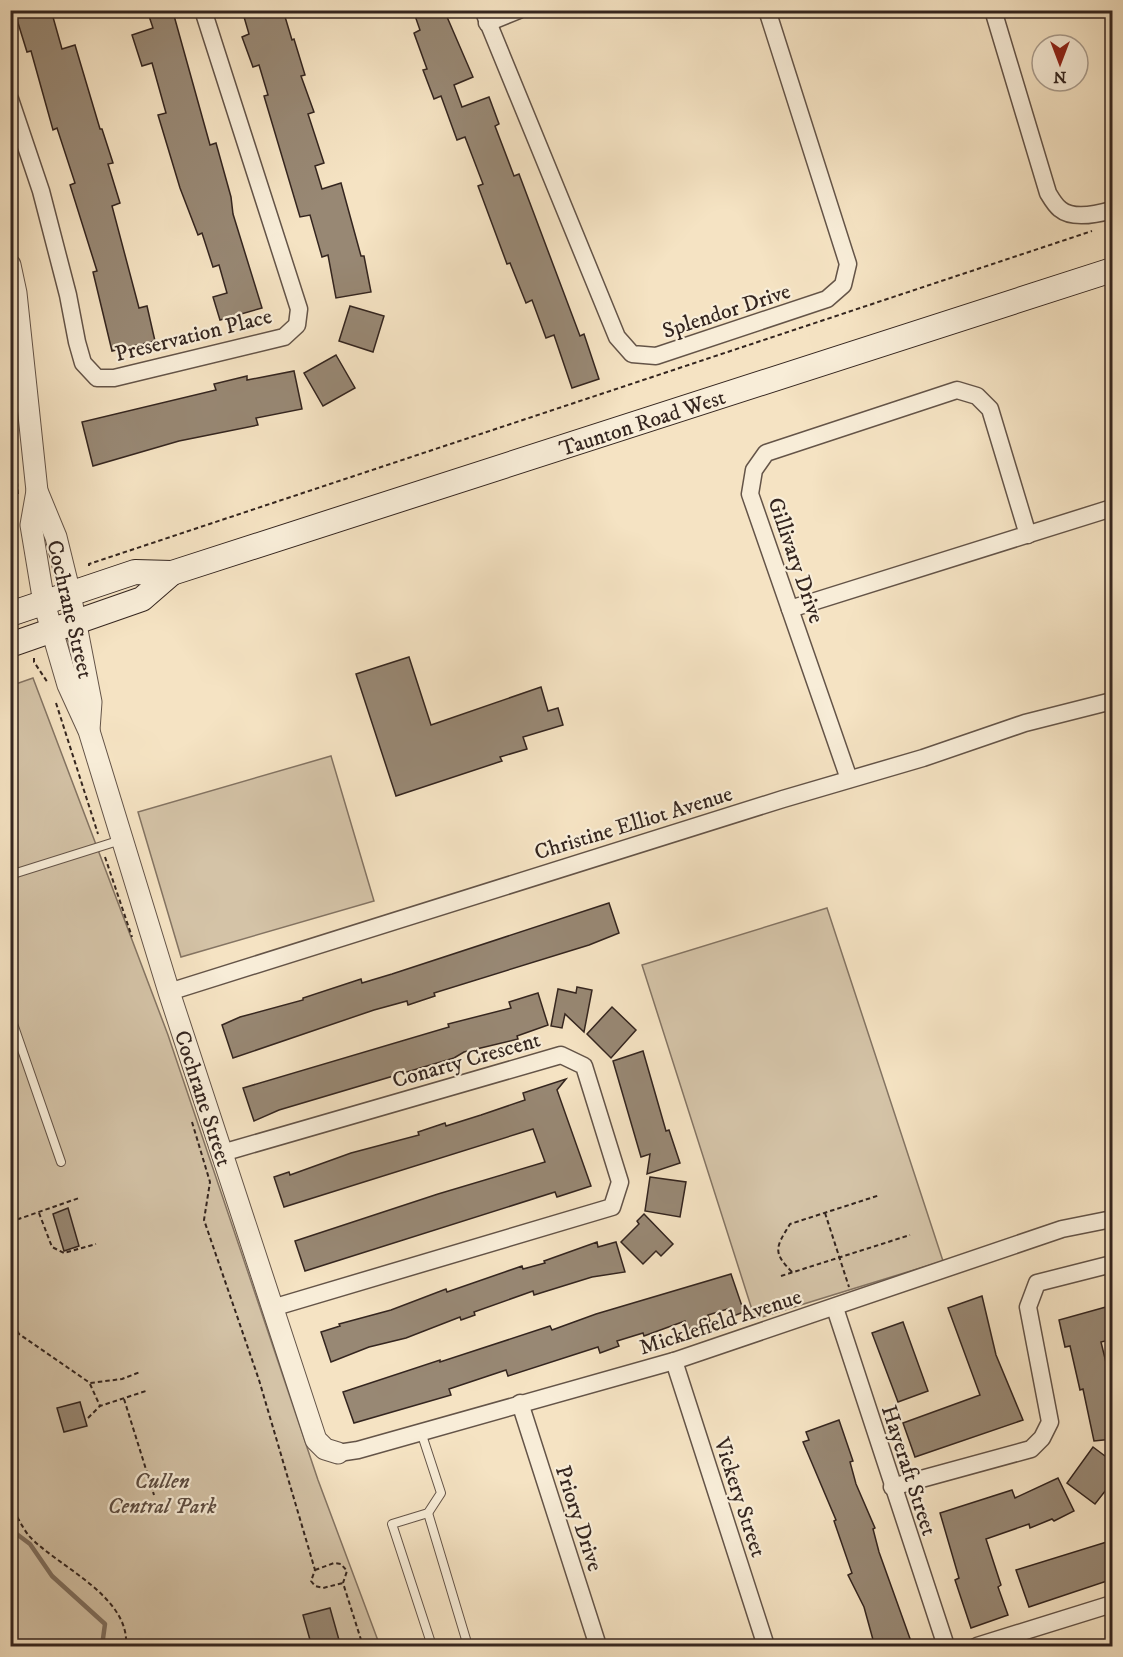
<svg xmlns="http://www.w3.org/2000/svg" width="1123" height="1657" font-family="'IM FELL DW Pica',serif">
  <rect width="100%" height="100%" fill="#f5e3c3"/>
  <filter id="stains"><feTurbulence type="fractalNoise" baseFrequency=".00333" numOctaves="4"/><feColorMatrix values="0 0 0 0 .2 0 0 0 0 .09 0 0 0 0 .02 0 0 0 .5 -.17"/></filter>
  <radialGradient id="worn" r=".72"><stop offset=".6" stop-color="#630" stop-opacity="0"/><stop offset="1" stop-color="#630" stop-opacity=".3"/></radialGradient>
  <!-- green -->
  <g fill="#d4c3a7" stroke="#847463" stroke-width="1.5">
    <polygon points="33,678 168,1035 318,1480 380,1646 11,1646 10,686"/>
    <polygon points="331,756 374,901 181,957 138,812"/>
    <polygon points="827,908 943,1261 755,1319 642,965"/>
  </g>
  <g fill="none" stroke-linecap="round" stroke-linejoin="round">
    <!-- stream -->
    <polyline stroke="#807060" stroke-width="4.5" points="10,1529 30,1544 52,1576 105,1624 102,1646"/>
  </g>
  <!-- building -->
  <g fill="#988874" stroke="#34251f" stroke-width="1.5">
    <polygon points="14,10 51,10 62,49 75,45 100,129 102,129 113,163 108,164 120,203 112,206 139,308 147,306 155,341 112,351 93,272 97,271 70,185 75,183 57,128 53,130 31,51 27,52"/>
    <polygon points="147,10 173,12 210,145 216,143 231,197 233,214 262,308 220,320 213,297 227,293 219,265 213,267 202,233 198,235 180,188 158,115 166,113 152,63 142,66 132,35 153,28"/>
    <polygon points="242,10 283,10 292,40 294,39 305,75 301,76 314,112 308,114 324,163 315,166 322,189 341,183 361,256 364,256 371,292 336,298 328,255 322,257 310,215 300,217 264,96 268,95 259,65 253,67 242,37 249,34"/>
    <polygon points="413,10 444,10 473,77 454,85 462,107 489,97 499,124 495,126 514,176 519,174 580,336 584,334 599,379 572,388 554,335 546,338 532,300 526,303 510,263 507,264 478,186 483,184 465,137 457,140 441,96 434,99 423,70 427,69 414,33 420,30"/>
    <polygon points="350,306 384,316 373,352 339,341"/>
    <polygon points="336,355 355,388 323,406 304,373"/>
    <polygon points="294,371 302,409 256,418 258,425 179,441 93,466 82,422 216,390 214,384 247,376 247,380"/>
    <polygon points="409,657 431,725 541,687 548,711 558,708 563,725 523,737 527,749 500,757 502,761 396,796 356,674"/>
    <polygon points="609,903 619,933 589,945 434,993 435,996 408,1005 407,1001 374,1010 233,1058 222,1025 240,1017 303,1000 303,998 361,979 362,983 392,974"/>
    <polygon points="577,987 592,990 584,1032 565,1014 562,1028 551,1026 558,989 576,993"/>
    <polygon points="538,993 548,1025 517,1036 518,1039 464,1052 454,1058 279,1110 254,1121 243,1088 449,1027 448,1024 511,1008 509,1002"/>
    <polygon points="612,1007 636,1030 611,1058 587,1034"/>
    <polygon points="643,1051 666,1131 669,1130 680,1163 647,1174 650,1154 641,1157 613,1061"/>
    <polygon points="566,1079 557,1090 591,1186 557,1197 555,1192 305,1271 295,1241 438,1194 545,1162 533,1129 284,1207 274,1177 289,1172 290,1175 351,1153 419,1135 418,1132 445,1123 446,1126 481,1115 525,1100 523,1093"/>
    <polygon points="650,1177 686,1182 680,1217 645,1211"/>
    <polygon points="68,1208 79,1246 64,1251 53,1214"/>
    <polygon points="644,1214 673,1244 661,1256 656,1251 643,1264 621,1242 639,1224 637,1221"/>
    <polygon points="597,1242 598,1247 616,1242 625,1272 592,1277 534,1295 533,1291 474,1312 475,1315 461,1320 460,1317 406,1338 369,1347 331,1362 321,1332 340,1326 339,1324 391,1310 446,1289 447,1292 522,1266 523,1269 545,1263 544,1261"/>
    <polygon points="731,1274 744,1312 733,1316 731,1308 708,1315 710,1321 688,1329 685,1321 644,1336 643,1333 617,1341 619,1346 600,1353 598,1347 508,1376 506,1370 449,1389 451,1395 354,1423 343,1392 440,1360 440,1362 550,1326 552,1330 596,1314"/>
    <polygon points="982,1296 996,1355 1023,1420 915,1457 903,1423 980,1395 948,1308"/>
    <polygon points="1113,1305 1113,1339 1101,1342 1113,1391 1113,1439 1094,1441 1083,1389 1080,1390 1070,1346 1065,1347 1059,1320"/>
    <polygon points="903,1322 928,1391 898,1402 872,1333"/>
    <polygon points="80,1402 87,1426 64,1432 57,1408"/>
    <polygon points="839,1420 853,1461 850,1462 856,1484 875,1528 873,1529 879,1552 913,1647 875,1647 864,1607 848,1575 852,1573 834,1521 836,1520 803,1442 809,1440 806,1432"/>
    <polygon points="1093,1447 1113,1462 1113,1481 1095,1504 1067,1483"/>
    <polygon points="1058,1478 1074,1511 1054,1521 1052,1519 1030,1528 1029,1524 986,1539 1001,1585 998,1587 1008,1615 971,1628 955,1580 959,1578 940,1513 1012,1490 1015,1498"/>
    <polygon points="1113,1540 1113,1579 1029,1607 1016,1570"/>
    <polygon points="330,1608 341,1647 312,1647 303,1615"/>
  </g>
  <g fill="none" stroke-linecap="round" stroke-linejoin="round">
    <defs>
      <g id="service">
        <polyline points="10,875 121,840"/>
        <polyline points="10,1015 61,1162"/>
        <polyline points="421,1432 441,1493 428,1513 392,1524 432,1646"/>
        <polyline points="428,1513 468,1646"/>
      </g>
      <g id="minor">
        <polyline points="483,10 617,337 632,354 656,356 827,299 843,285 848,264 767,10"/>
        <path d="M993,10L1048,193C1051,198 1055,205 1060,209C1073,220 1098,214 1112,210"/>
        <polyline points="487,23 519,10"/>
        <polyline points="10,99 41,191 68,295 77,342 83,363 97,378 114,378 284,337 297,325 299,309 203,10"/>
        <polyline points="790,609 1112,508"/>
        <polyline points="849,779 750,494 754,470 766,453 957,390 977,396 990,409 1028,535"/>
        <polyline points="169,992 783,799 923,758 1025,723 1112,701"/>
        <polyline points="222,1153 561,1055 584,1066 620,1182 612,1207 272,1308"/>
        <polyline points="835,1308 946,1646"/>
        <polyline points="674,1361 766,1646"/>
        <polyline points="520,1403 598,1646"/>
        <polyline points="338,1453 358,1450 674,1361 1062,1229 1112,1219"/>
        <polyline points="892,1487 1031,1449 1042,1438 1050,1422 1028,1307 1037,1283 1112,1264"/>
        <polyline points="977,1646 1112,1604"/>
      </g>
      <g id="tertiary">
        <polyline points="10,265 16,293 37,491 56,537 70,594 91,702 89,730"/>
        <polyline points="37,491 31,525 44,603 68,685 89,731 169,992 316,1440 325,1449 338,1453"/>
      </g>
      <g id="secondary">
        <polyline points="10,614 135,572 172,573 1112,270"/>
        <polyline points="10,645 142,599 172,573"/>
      </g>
    </defs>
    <!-- service casing -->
    <use href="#service" stroke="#645448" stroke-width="10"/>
    <!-- minor casing -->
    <use href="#minor" stroke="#645448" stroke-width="19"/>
    <!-- tertiary casing -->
    <use href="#tertiary" stroke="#645448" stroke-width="23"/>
    <!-- secondary casing -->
    <use href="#secondary" stroke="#34251f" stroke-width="26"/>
    <!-- path -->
    <g stroke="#34251f" stroke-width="2" stroke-dasharray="4.5 3" stroke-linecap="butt">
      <polyline points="17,482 18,494"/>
      <polyline points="89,566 89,564 1092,231"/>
      <polyline points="34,658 34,662 48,683"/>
      <polyline points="56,703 98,834"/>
      <polyline points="105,857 132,937"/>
      <polyline points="192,1122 210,1182 204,1220 259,1380 315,1570 311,1581 315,1586 323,1588 343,1583"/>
      <polyline points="39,1213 52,1247 64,1253 96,1244"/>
      <polyline points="825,1213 849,1287"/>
      <polyline points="10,1222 79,1198"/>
      <path d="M792,1272C772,1252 776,1247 790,1224L880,1195"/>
      <polyline points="781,1276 910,1235"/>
      <polyline points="10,1318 19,1334 90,1383 122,1379 140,1372"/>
      <polyline points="90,1384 100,1406 146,1391"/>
      <polyline points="124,1399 154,1495"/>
      <polyline points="88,1418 100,1406"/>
      <path d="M10,1504C16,1514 22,1527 29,1536C58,1567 130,1596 126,1646"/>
      <polyline points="315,1570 334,1563 341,1564 347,1571 343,1583 363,1646"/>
      <polyline points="10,1642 35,1642 36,1646"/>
    </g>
    <!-- service -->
    <use href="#service" stroke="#f8edd8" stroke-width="8"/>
    <!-- minor -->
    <use href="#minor" stroke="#f8edd8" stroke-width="16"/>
    <!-- tertiary -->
    <use href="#tertiary" stroke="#f8edd8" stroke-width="21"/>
    <!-- secondary -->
    <use href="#secondary" stroke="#f8edd8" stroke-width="24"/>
  </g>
  <g text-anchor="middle" stroke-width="4.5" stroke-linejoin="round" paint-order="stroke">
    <!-- street labels -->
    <g font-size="22" fill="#34251f" stroke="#f8edd8">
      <text transform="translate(726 310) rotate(-18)" y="8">Splendor Drive</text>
      <text transform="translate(193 334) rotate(-14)" y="8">Preservation Place</text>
      <text transform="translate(642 422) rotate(-18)" y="8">Taunton Road West</text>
      <text transform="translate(797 560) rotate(71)" y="8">Gillivary Drive</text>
      <text transform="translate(71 609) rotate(77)" y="8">Cochrane Street</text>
      <text transform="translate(633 822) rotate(-17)" y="8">Christine Elliot Avenue</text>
      <text transform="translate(466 1059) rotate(-16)" y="8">Conarty Crescent</text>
      <text transform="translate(204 1098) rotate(72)" y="8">Cochrane Street</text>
      <text transform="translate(720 1321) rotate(-18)" y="8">Micklefield Avenue</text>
      <text transform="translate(910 1470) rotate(72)" y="8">Hayeraft Street</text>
      <text transform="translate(741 1497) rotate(72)" y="8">Vickery Street</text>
      <text transform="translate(580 1518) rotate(72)" y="8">Priory Drive</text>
    </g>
    <!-- park labels -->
    <g font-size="22" font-style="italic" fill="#5c4c41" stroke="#f8edd8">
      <text x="162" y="1488">Cullen<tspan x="162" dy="25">Central Park</tspan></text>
    </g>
  </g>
  <!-- margin -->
  <rect width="1123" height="1657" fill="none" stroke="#f5e3c3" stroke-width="36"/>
  <rect x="12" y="12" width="1099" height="1633" fill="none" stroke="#34251f" stroke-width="3"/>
  <rect x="18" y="18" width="1087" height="1621" fill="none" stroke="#34251f" stroke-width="1.5"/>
  <!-- north arrow -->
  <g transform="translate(1060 63) rotate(180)"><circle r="28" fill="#f8edd8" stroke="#aa9d8e" stroke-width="1.5"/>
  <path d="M0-4.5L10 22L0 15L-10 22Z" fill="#8f2418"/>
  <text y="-9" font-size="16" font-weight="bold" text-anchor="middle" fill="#34251f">N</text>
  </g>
  <rect width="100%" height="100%" filter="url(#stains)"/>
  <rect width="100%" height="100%" fill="url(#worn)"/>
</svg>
